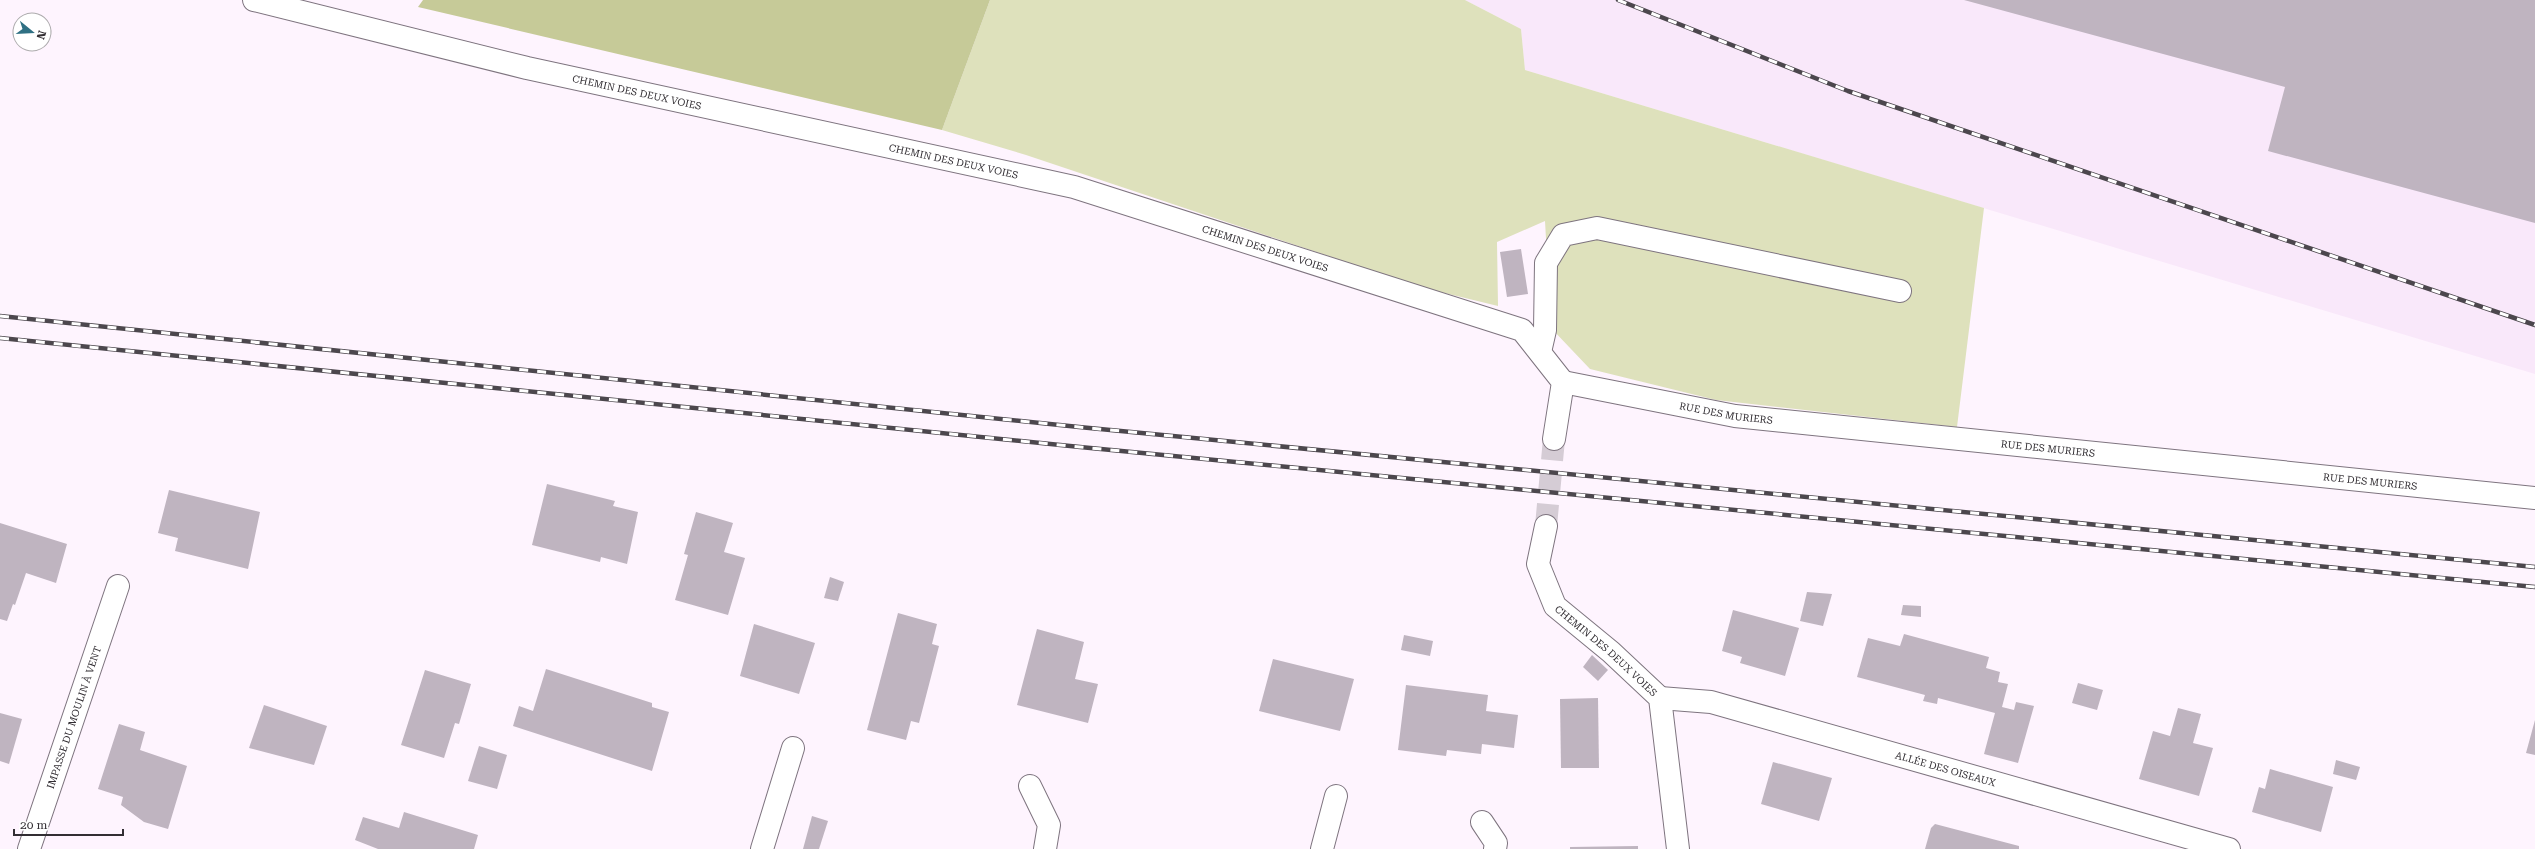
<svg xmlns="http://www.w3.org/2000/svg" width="2535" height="849" font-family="'Roboto Serif',serif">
  <rect width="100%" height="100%" fill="#fef4fe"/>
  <!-- built -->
  <polygon fill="#f9e8fa" points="1465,0 2535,0 2535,374 1525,70 1521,29"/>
  <!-- green -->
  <polygon fill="#dee1bc" points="990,0 1465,0 1521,29 1525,70 1984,208 1957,427 1716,400 1590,369 1551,328 1545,221 1497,242 1498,306 1424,288 1026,155 942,130"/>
  <!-- forest -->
  <polygon fill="#c6ca98" points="423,0 990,0 942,130 418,7"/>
  <!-- building -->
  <g fill="#bfb4c0">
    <polygon points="1964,0 2535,0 2535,223 2268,151 2285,87"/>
    <polygon points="1521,249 1528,294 1507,297 1500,252"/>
    <polygon points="547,484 615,501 613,506 638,512 627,564 601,557 600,562 532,545"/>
    <polygon points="169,490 260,512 248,569 175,551 178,538 158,533"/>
    <polygon points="696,512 733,523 724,552 745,558 728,615 675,600 688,555 684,554"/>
    <polygon points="0,523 67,544 56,583 26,573 15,605 13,604 7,621 0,619"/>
    <polygon points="830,577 844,582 838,601 824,598"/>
    <polygon points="1807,592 1832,594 1823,626 1800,621"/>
    <polygon points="1903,605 1921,606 1921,617 1901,615"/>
    <polygon points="1733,610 1799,628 1785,676 1740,663 1742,657 1722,651"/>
    <polygon points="898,613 937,624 932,644 939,646 919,723 911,721 906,740 867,730"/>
    <polygon points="754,624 815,643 799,694 740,676"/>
    <polygon points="1037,629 1084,642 1075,679 1098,684 1088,723 1017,705"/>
    <polygon points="1904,634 1989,657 1986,668 2000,672 1998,682 2008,684 2002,707 2014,710 2016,702 2034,706 2018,763 1984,754 1995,713 1938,698 1937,704 1923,701 1925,695 1857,677 1868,638 1900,646"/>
    <polygon points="1404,635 1433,641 1430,656 1401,650"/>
    <polygon points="1592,655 1608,670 1598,681 1583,667"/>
    <polygon points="1273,659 1354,679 1340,731 1259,711"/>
    <polygon points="546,669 652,703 652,707 669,712 652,771 513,726 519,706 533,711"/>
    <polygon points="425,670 471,684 459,724 455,723 444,758 401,745"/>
    <polygon points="2078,683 2103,690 2097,710 2072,703"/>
    <polygon points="1406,685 1488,695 1486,711 1518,715 1514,748 1482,744 1481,754 1447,750 1446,756 1398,750"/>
    <polygon points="1598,698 1599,768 1561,768 1560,699"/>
    <polygon points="264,705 327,726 314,765 249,748"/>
    <polygon points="2178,708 2201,714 2193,743 2213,748 2199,796 2139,779 2153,731 2170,736"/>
    <polygon points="0,713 22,719 9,764 0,761"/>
    <polygon points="2535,720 2535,755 2526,753"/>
    <polygon points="119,724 145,732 140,750 187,766 168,829 144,822 121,805 123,797 98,789"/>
    <polygon points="479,746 507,755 497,789 468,781"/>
    <polygon points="2336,760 2360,767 2356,780 2333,774"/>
    <polygon points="1773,762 1832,778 1819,821 1761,804"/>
    <polygon points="2270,769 2333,787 2321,832 2252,812 2259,787 2265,789"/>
    <polygon points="404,812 478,835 474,849 378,849 355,840 363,817 399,828"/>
    <polygon points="812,816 828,821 819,849 803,849"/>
    <polygon points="1935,824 2019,846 2019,849 1925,849 1931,828"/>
    <polygon points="1638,846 1638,849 1570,849 1570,847"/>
  </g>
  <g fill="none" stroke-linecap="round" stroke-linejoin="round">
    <!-- minor-tunnel -->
    <polyline stroke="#d5ccd5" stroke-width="22" stroke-dasharray="22 11" stroke-linecap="butt" points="1546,526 1554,439"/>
    <defs>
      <g id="minor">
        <path id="s1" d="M254,0L527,68L1074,187L1522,330L1563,382L1554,439"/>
        <polyline points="1540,352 1545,330 1546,263 1563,235 1597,228 1900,291"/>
        <path id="s2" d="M1563,382L1735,416L2535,498"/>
        <path id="s3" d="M1546,526L1538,564L1555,606L1611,652L1660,698L1678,849"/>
        <path id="s4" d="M1660,698L1711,702L2229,849"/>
        <polyline points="1030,786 1049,825 1045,849"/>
        <polyline points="1482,822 1496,843 1495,849"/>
        <path id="s5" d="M29,849L118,586"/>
        <polyline points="762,849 793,748"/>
        <polyline points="1322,849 1336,796"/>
      </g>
    </defs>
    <!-- minor casing -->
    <use href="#minor" stroke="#7e747f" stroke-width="24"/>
    <!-- minor -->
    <use href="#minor" stroke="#fff" stroke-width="22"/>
    <defs>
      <g id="rail">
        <polyline points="1618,0 1848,91 2535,325"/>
        <polyline points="0,316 1079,427 2535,567"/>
        <polyline points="0,338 1080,447 2535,587"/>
      </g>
    </defs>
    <!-- rail casing -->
    <use href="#rail" stroke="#4c474d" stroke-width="4.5"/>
    <!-- rail -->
    <use href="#rail" stroke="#fff" stroke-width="3" stroke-dasharray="9" stroke-linecap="butt"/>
  </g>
  <g text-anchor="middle" stroke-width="3.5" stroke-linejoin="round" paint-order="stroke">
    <!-- street labels -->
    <g font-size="10" fill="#322e33" stroke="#fff">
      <text dy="4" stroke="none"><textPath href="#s1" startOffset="394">CHEMIN DES DEUX VOIES</textPath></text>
      <text dy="4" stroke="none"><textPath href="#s1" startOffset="718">CHEMIN DES DEUX VOIES</textPath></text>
      <text dy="4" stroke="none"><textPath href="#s1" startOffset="1042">CHEMIN DES DEUX VOIES</textPath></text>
      <text dy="4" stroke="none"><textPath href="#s2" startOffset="166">RUE DES MURIERS</textPath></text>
      <text dy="4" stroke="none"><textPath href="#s2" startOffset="490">RUE DES MURIERS</textPath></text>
      <text dy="4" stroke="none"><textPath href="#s2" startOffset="814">RUE DES MURIERS</textPath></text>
      <text dy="4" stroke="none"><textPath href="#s3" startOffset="152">CHEMIN DES DEUX VOIES</textPath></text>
      <text dy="4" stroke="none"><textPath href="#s5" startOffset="139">IMPASSE DU MOULIN À VENT</textPath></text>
      <text dy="4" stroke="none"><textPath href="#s4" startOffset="295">ALLÉE DES OISEAUX</textPath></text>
    </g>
  </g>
  <!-- north arrow -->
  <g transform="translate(32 32) rotate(108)"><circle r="19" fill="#ffffff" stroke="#adabad"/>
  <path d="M0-3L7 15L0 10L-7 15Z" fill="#2f7083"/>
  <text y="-6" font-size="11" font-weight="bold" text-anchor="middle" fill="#322e33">N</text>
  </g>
  <!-- scale -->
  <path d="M14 829v6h109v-6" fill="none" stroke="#322e33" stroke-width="2"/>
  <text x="20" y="829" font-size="12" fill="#322e33" stroke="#ffffff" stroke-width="3" paint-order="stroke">20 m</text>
</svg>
